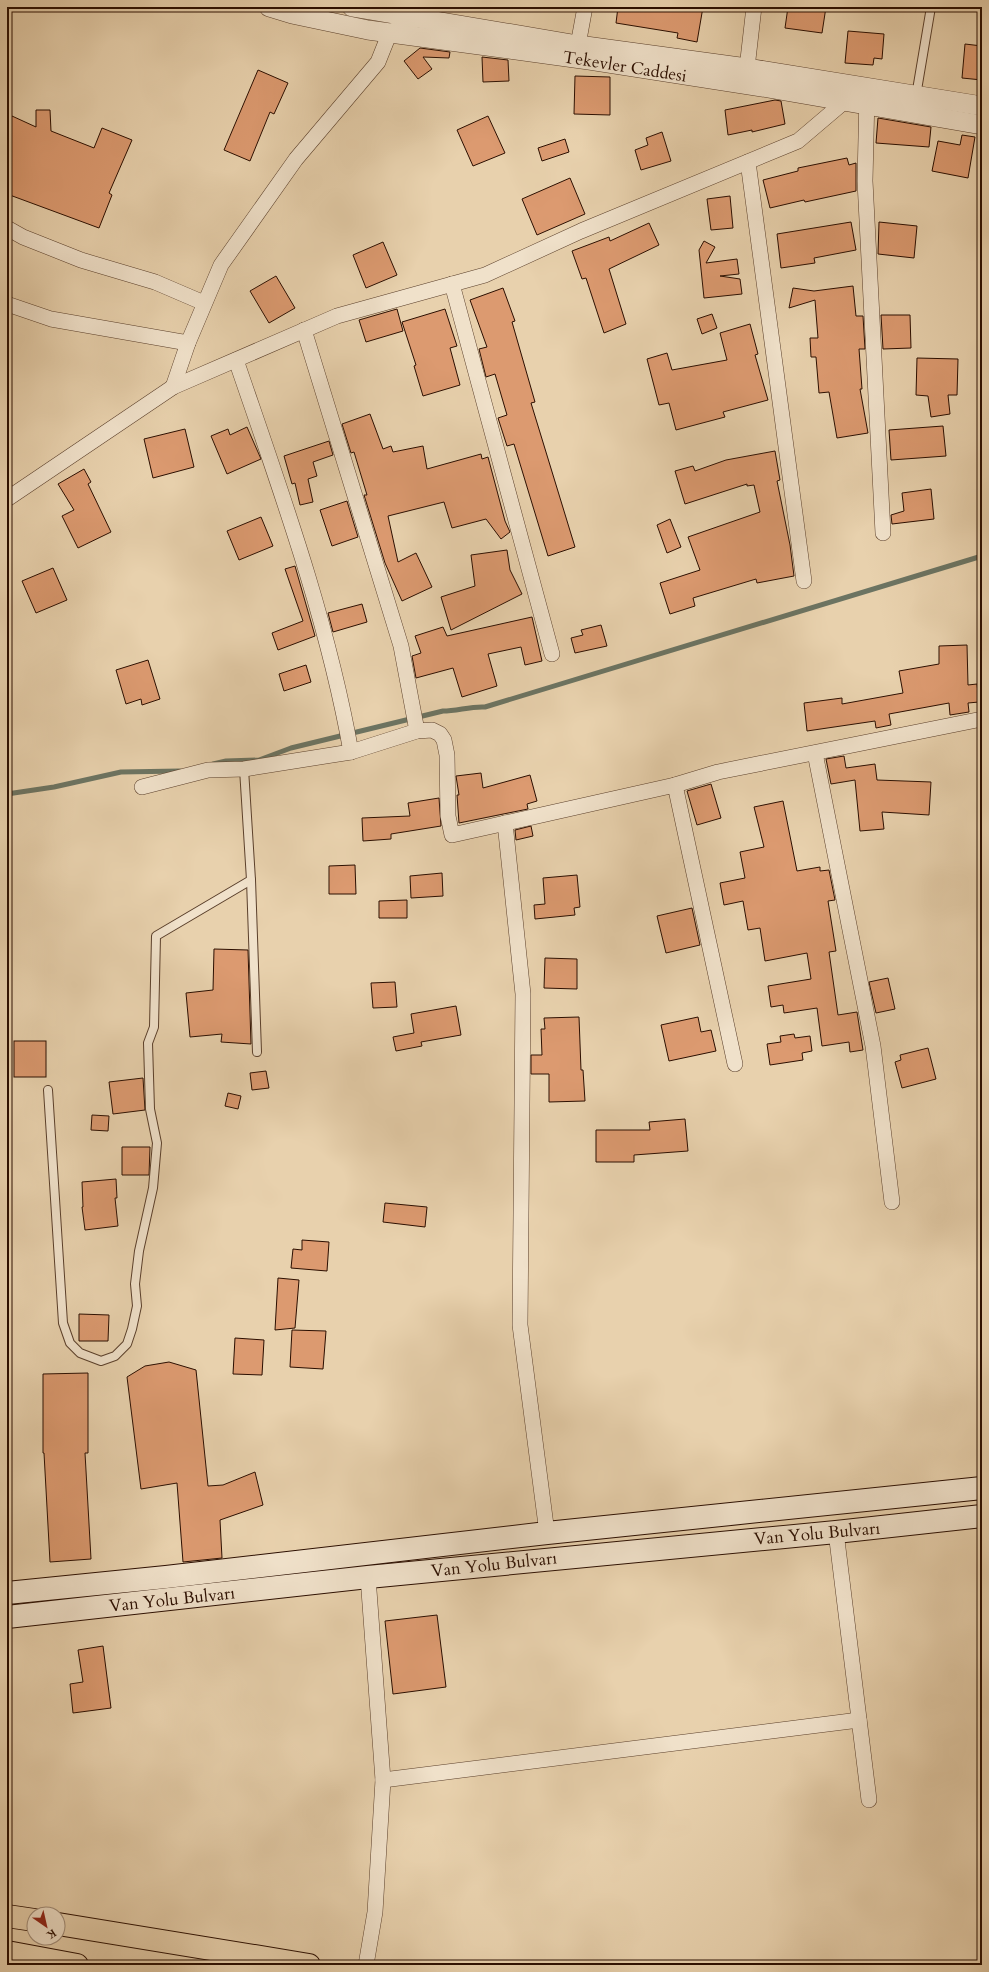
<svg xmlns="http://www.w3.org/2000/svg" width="989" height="1972" font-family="Cardo,serif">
  <rect width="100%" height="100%" fill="#e8d1ad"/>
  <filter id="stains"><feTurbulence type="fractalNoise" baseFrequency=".005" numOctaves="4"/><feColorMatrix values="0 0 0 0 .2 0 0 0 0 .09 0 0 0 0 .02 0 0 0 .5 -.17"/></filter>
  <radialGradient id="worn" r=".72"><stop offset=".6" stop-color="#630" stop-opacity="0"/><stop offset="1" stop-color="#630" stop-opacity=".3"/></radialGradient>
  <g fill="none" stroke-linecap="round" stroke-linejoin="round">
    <!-- stream -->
    <g stroke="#6c7462" stroke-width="5">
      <path d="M213,764L226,761L259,760L291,748L443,711C457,711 471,706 485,707L982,556"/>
      <polyline points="7,794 54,787 121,772 180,771"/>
    </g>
  </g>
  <!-- building -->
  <g fill="#dc9a70" stroke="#2b0e00">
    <polygon points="618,7 703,7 697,42 677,38 678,33 616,23"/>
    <polygon points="788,7 826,7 822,33 785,28"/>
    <polygon points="848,31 884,34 882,59 874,58 873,65 845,63"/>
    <polygon points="965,44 982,46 982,80 962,78"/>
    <polygon points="420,48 450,52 449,58 423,57 432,69 418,79 404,61"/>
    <polygon points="482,57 508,60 509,81 483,82"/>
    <polygon points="258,70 288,83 274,114 270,112 250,161 224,150"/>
    <polygon points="575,76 610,77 610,115 574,114"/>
    <polygon points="775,100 781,101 785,124 752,132 752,130 728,135 725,110"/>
    <polygon points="36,110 50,110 51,131 94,148 102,128 132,140 109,193 112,195 99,228 7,194 7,128 12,116 36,127"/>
    <polygon points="488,116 505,153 473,166 457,130"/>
    <polygon points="878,118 931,127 929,147 876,143"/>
    <polygon points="662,132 671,161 641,170 635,150 648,145 646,138"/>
    <polygon points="962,135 975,137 968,178 932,171 938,141 960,145"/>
    <polygon points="565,139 569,152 542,161 538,148"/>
    <polygon points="847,158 849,165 856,163 856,191 805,202 804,200 770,208 763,180 798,171 798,168"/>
    <polygon points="570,178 585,214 537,235 522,199"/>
    <polygon points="730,196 733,228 711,230 707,199"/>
    <polygon points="851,222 856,250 814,258 815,263 781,268 777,234"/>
    <polygon points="879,222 917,226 914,258 878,254"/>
    <polygon points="649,223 659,245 609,269 626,324 604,333 586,278 582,279 572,251 609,237 610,241"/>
    <polygon points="704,241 715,247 706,263 737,259 739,274 720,276 740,279 742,294 704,298 699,250"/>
    <polygon points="383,242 397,275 366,288 353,255"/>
    <polygon points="276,276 295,308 269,323 250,291"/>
    <polygon points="853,286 856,316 863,316 865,349 859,349 862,389 860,389 868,433 837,438 829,392 819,393 816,357 811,357 810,338 818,338 815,300 789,308 793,288 814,291"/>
    <polygon points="503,288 515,321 512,322 535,402 531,403 575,547 548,556 514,444 507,446 498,418 507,415 495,374 486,377 479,349 487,347 470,300"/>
    <polygon points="397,309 403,331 366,342 359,320"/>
    <polygon points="445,309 457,346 450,348 460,385 423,396 414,366 416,365 402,322"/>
    <polygon points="712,314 717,328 702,334 697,319"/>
    <polygon points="881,315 910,315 911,348 883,349"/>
    <polygon points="750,324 758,354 755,355 768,400 723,412 725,417 676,430 669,403 659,405 647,359 667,353 672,370 727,360 720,333"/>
    <polygon points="917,358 958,359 957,395 948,395 950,414 931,417 928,396 916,395"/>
    <polygon points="370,414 383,449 391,446 393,452 423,446 427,469 481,454 482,459 488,457 505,521 510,532 501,539 486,519 452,528 444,502 388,516 398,562 416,553 432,587 402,601 385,563 364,495 367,495 354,452 351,453 342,424"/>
    <polygon points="943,426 946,456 891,460 889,430"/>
    <polygon points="247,427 261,459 227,474 211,436 228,429 230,435"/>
    <polygon points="185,429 194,467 153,478 144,439"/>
    <polygon points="329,441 333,455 313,462 317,476 308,479 313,502 300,505 295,483 292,484 284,456"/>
    <polygon points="775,451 780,480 777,481 790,545 794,576 757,583 756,579 693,598 695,606 670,614 660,583 700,570 688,537 760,512 754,485 747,486 747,484 685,504 675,471 693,466 695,471 726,460"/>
    <polygon points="84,469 91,482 88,484 111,532 78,548 62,516 74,510 58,484"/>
    <polygon points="931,489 934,519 892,524 891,515 904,511 902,493"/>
    <polygon points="347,501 358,537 332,546 320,510"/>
    <polygon points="261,517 273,546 239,560 227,531"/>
    <polygon points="670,519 681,547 667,553 657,525"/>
    <polygon points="507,550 510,570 522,594 451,630 441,597 475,586 471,555"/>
    <polygon points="295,566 315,636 278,650 272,633 303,621 285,569"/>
    <polygon points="53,568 67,600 36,613 22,581"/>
    <polygon points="362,604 367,622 333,632 328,613"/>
    <polygon points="532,617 542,661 525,665 521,647 488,654 497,686 462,697 453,668 416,678 412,656 421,653 415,636 443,627 447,636"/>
    <polygon points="601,625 607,646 575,653 571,638 583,635 581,630"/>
    <polygon points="967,645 968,685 977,684 979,702 968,703 969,712 950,715 949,703 889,714 891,725 876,728 875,721 807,731 804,703 842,698 842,704 903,693 899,671 939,664 939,646"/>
    <polygon points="148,660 160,699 142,705 141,699 126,704 116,670"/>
    <polygon points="306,665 311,682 284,691 279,674"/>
    <polygon points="844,756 846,768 875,764 877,780 931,782 929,815 882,812 884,829 860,831 855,780 831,784 826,759"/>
    <polygon points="481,773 483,788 530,775 537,801 527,804 528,809 459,823 457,795 459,795 456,776"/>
    <polygon points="711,784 721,818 697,825 687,791"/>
    <polygon points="439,798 441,826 391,834 391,839 363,841 362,818 410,816 408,803"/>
    <polygon points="783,801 797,871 820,867 820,871 829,870 835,900 828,901 836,951 829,952 838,1015 857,1012 863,1050 850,1052 849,1042 822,1046 817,1008 784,1013 783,1005 771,1007 768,986 811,979 807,953 765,961 760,928 748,930 743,901 724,905 720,883 745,878 740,852 764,847 754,807"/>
    <polygon points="531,826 533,836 516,840 515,830"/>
    <polygon points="355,865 356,894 329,894 329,866"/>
    <polygon points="442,873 443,896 411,898 410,876"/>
    <polygon points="577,875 580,907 574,908 575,915 535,919 534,905 545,904 543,878"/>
    <polygon points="407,900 407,918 379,918 379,901"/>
    <polygon points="692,908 700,945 666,953 657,916"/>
    <polygon points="214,949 248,950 251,1044 221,1042 222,1034 190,1037 186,993 213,990"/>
    <polygon points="545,958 577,959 577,989 544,988"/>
    <polygon points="888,978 895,1009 876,1013 869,982"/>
    <polygon points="395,982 397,1007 373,1008 371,983"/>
    <polygon points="456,1006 461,1035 421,1042 422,1046 396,1051 393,1037 414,1033 411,1014"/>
    <polygon points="579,1017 581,1070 583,1070 585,1101 549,1102 549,1074 531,1074 531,1055 542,1055 541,1029 545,1029 544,1018"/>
    <polygon points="698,1017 701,1032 711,1030 716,1051 669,1061 661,1025"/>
    <polygon points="794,1034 795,1038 810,1036 812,1051 802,1053 803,1060 770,1065 767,1044 781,1042 780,1036"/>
    <rect x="14" y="1041" width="32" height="36"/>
    <polygon points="928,1048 936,1079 902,1088 895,1062 901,1060 900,1055"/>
    <polygon points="266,1071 269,1088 252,1090 250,1073"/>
    <polygon points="143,1078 145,1110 113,1114 109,1082"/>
    <polygon points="228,1093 241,1096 238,1109 225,1106"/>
    <polygon points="92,1115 109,1116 108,1131 91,1130"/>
    <polygon points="685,1119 688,1151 634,1155 634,1162 596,1162 596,1130 650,1130 649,1122"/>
    <polygon points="122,1147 150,1147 149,1175 122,1175"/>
    <polygon points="116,1179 117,1198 115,1198 118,1226 85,1230 82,1207 83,1207 82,1182"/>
    <polygon points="385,1203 427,1207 425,1227 383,1222"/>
    <polygon points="302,1240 329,1242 327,1271 291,1268 293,1249 302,1250"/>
    <polygon points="278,1278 299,1280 295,1328 275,1330"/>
    <polygon points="79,1314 109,1315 108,1341 79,1341"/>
    <polygon points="292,1330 326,1331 323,1369 290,1367"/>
    <polygon points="235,1338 264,1340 262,1375 233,1374"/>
    <polygon points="169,1362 196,1370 208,1486 223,1485 255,1472 263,1505 220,1520 222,1558 183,1562 177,1483 141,1489 127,1377 145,1366"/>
    <polygon points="88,1373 88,1453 85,1453 91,1559 50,1562 44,1453 43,1453 43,1374"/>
    <polygon points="437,1615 446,1687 393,1694 385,1621"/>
    <polygon points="103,1646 111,1708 73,1713 70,1684 83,1682 78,1650"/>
  </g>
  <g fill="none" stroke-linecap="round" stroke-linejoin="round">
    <defs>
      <g id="service">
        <polyline points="916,96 931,7"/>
        <polyline points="251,880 257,1052"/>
        <polyline points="48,1090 63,1323 70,1343 80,1353 101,1361 115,1356 127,1344 132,1329 137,1306 135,1284 139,1251 153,1188 157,1143 150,1109 148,1043 154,1027 156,936 251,880 244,769"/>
      </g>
      <g id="minor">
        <polyline points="578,45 585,7"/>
        <polyline points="747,68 754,7"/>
        <polyline points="867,94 865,181 883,533"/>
        <polyline points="748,162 804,581"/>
        <polyline points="7,228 23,237 81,260 155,282 204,303"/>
        <polyline points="452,284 552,654"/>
        <polyline points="7,304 51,319 188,343"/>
        <polyline points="304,330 401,646 417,731"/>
        <path d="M236,360C280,489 327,617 351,752"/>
        <polyline points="173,387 188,343 221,265 296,159 378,62 390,32 420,18 424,7"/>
        <polyline points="7,499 173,387 337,316 485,275 581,231 798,141 851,96"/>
        <polyline points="815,753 873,1046 892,1202"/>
        <polyline points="675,785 718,772 982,719"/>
        <polyline points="142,787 208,770 244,769 351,752 417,731 432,730 440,734 444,740 447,755 448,816 452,835 675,785 735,1064"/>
        <polyline points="505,823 523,994 520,1325 547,1533"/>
        <polyline points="836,1532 869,1800"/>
        <polyline points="383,1780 859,1720"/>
        <polyline points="366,1965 375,1912 383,1780 368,1577"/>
      </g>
      <g id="tertiary">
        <polyline points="269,7 292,14 368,30 589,60 775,89 982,125"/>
        <polyline points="352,7 578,45 747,68 982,106"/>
      </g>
      <g id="secondary">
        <polyline points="7,1593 166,1577 547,1533 982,1488"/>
        <polyline points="7,1617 368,1577 836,1532 982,1516"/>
      </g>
      <g id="trunk">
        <polyline points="7,1916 34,1920"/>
        <polyline points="58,1924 309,1965"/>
        <polyline points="7,1952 77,1965"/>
      </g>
    </defs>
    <!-- service casing -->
    <use href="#service" stroke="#5a3f2b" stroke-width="10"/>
    <!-- minor casing -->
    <use href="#minor" stroke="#5a3f2b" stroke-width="16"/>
    <!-- tertiary casing -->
    <use href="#tertiary" stroke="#5a3f2b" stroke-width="20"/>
    <!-- secondary casing -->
    <use href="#secondary" stroke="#2b0e00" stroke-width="24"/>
    <!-- trunk casing -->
    <use href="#trunk" stroke="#2b0e00" stroke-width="24"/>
    <!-- service -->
    <use href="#service" stroke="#f0e1ca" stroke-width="8"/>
    <!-- minor -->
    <use href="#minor" stroke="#f0e1ca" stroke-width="15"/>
    <!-- tertiary -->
    <use href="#tertiary" stroke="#f0e1ca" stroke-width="19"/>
    <!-- secondary -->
    <use href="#secondary" stroke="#f0e1ca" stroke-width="22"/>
    <!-- trunk -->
    <use href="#trunk" stroke="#e8d1ad" stroke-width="22"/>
  </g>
  <g text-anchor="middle" stroke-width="4" stroke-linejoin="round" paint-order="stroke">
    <!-- street labels -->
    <g font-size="17" fill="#2b0e00" stroke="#f0e1ca">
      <text transform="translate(625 66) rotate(9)" y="6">Tekevler Caddesi</text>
      <text transform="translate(817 1533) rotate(-5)" y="6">Van Yolu Bulvarı</text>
      <text transform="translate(494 1564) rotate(-6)" y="6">Van Yolu Bulvarı</text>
      <text transform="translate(172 1599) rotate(-6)" y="6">Van Yolu Bulvarı</text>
    </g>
  </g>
  <!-- margin -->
  <rect width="989" height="1972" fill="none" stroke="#e8d1ad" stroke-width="24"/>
  <rect x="8" y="8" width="973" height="1956" fill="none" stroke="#2b0e00" stroke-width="2"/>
  <rect x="12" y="12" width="965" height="1948" fill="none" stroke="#2b0e00"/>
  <!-- north arrow -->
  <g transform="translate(46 1926) rotate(146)"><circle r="19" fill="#f0e1ca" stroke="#a18d79"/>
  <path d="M0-3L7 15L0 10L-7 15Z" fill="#8f2418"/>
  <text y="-6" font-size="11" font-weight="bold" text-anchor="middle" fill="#2b0e00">K</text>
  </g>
  <rect width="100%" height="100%" filter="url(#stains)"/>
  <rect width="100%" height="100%" fill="url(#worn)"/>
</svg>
